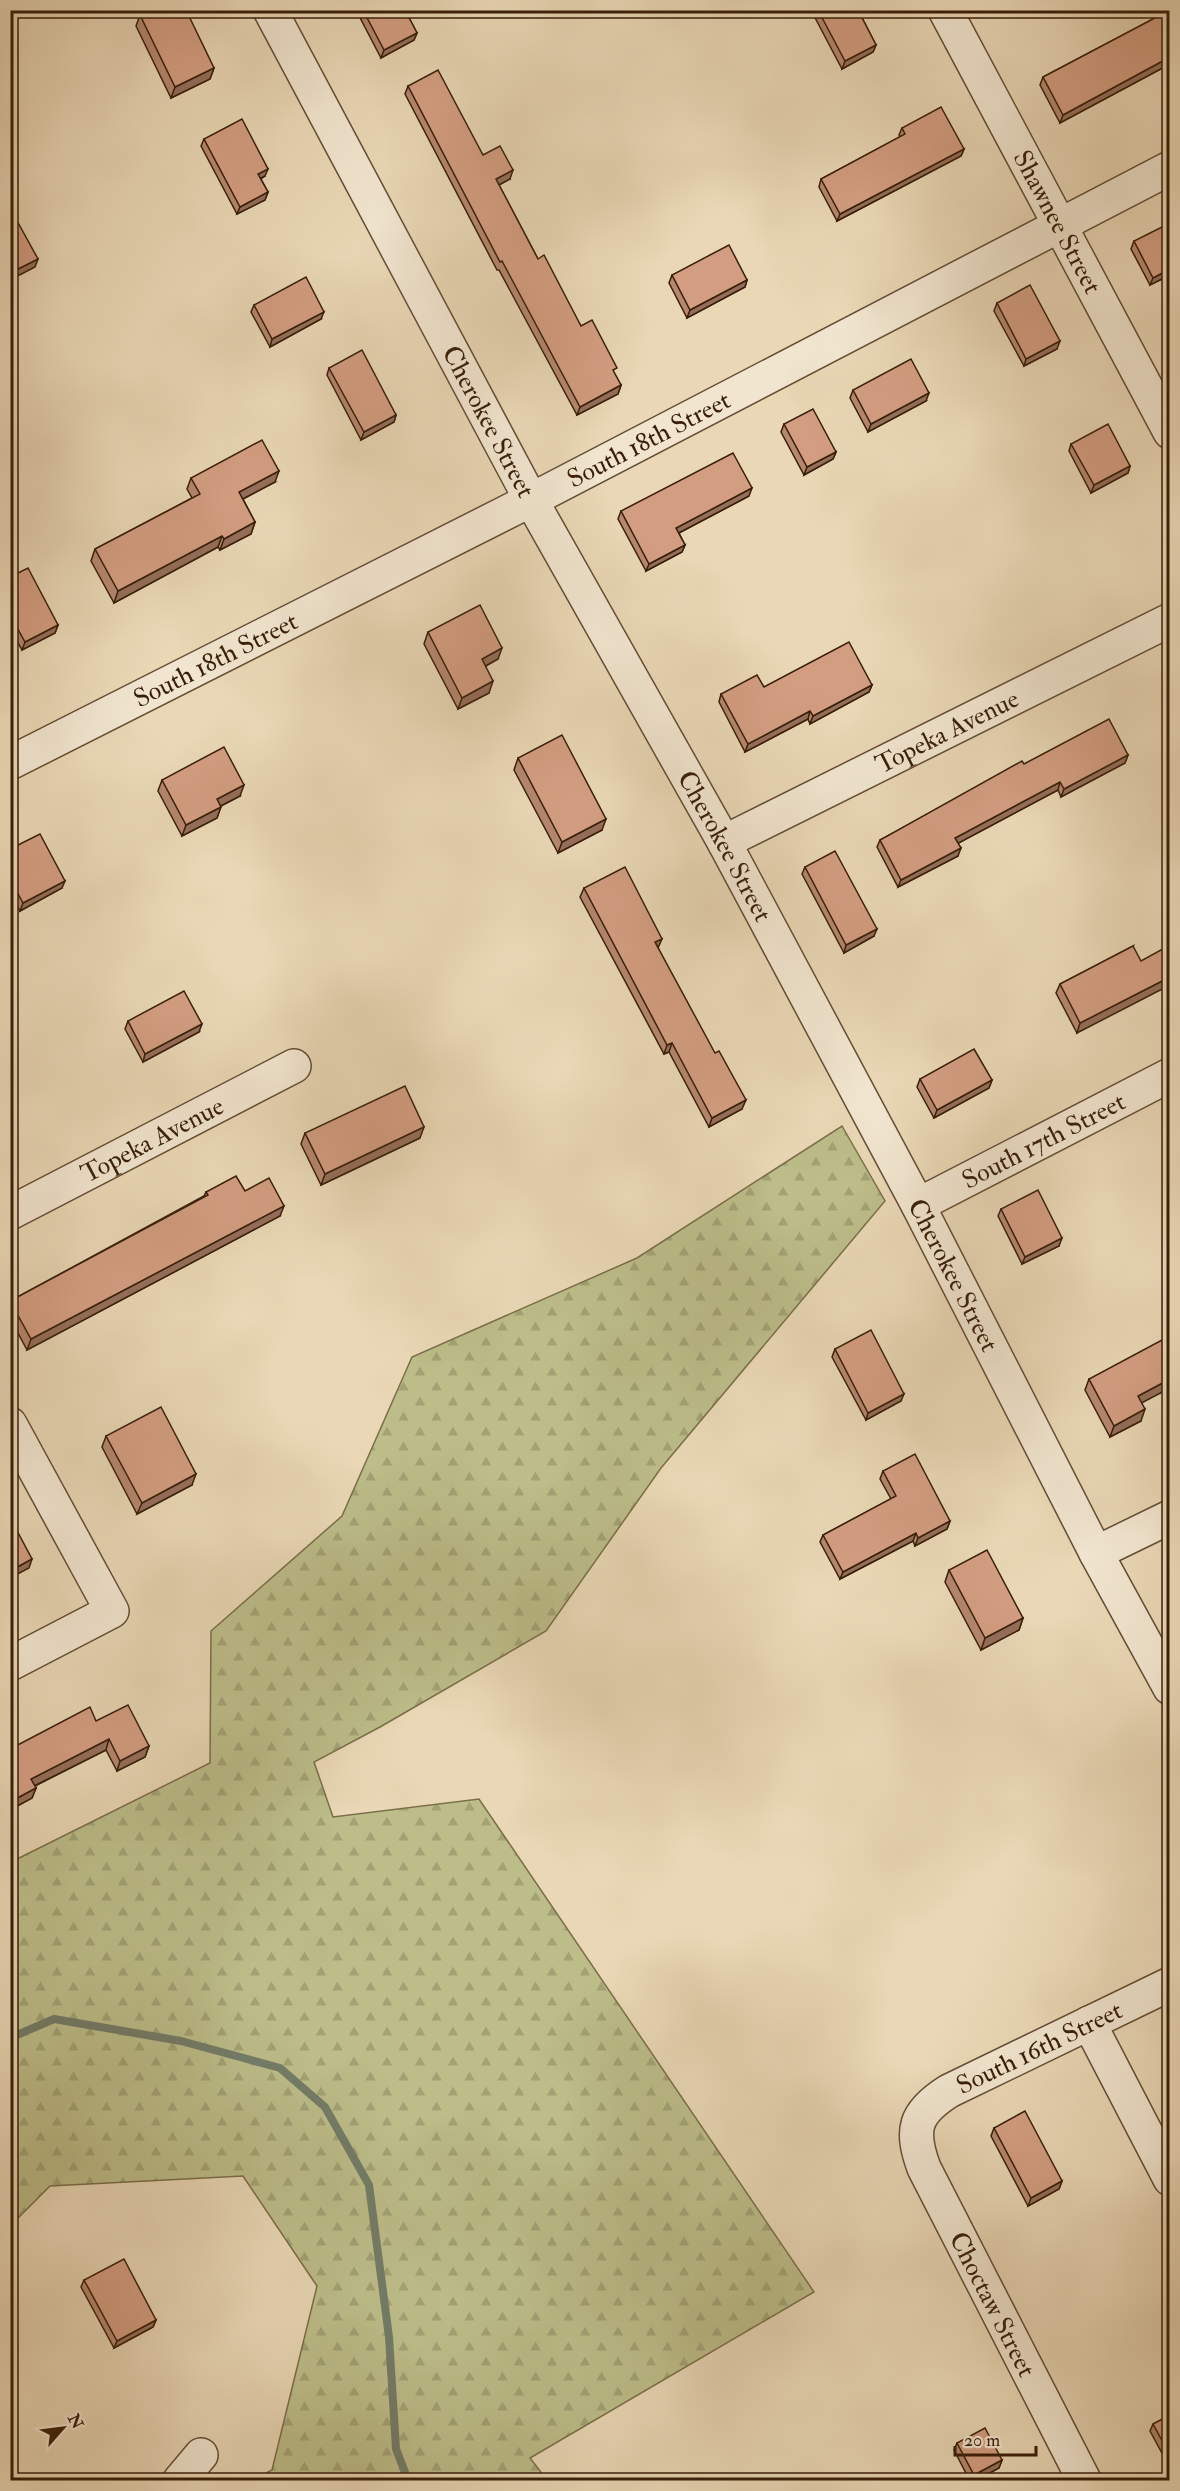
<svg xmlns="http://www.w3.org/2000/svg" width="1180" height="2491" font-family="'IM FELL Double Pica',serif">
  <defs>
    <pattern id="forest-firs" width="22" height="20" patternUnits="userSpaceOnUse" patternTransform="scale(1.5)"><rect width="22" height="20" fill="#bcbd89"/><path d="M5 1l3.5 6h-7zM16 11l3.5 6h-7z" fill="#a2a275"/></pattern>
  </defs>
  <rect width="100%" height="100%" fill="#e9d7b5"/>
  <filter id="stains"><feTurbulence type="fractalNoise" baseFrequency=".00333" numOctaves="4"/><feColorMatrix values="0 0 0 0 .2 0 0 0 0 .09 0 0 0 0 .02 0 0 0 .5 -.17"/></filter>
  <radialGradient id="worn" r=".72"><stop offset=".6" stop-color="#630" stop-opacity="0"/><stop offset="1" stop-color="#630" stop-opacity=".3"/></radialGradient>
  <!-- forest -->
  <polygon fill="url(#forest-firs)" stroke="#7a6e49" stroke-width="1.5" points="842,1126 885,1201 661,1468 546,1631 380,1727 314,1762 333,1817 479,1799 814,2292 530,2458 547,2480 252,2480 272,2470 317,2286 243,2176 50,2186 11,2225 11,1862 210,1763 211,1631 342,1516 412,1357 637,1258"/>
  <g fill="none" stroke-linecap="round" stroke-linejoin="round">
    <!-- stream -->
    <polyline stroke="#727c68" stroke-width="8" points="10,2038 54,2019 181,2041 280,2068 325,2107 369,2185 389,2337 396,2449 408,2480"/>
    <defs>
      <g id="minor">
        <path id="s1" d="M270,10L531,500L724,842L918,1205L1096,1553L1170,1688"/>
        <path id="s2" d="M945,10L1170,432"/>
        <path id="s3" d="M10,763L531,500L1170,168"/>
        <path id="s4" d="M724,842L1170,620"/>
        <path id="s5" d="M918,1205L1170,1075"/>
        <path id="s6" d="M10,1213L294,1066"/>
        <polyline points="10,1424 112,1611 10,1664"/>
        <polyline points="1096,1553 1170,1517"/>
        <polyline points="1089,2023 1170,2179"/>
        <polyline points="180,2480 201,2455"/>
        <path id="s7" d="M1084,2480L924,2168C910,2130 914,2113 949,2091L1170,1984"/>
      </g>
    </defs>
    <!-- minor casing -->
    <use href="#minor" stroke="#644c34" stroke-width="36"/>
    <!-- minor -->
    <use href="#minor" stroke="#f1e5cf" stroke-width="33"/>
  </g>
  <!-- wall -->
  <g fill="#b5876f" stroke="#381e09" stroke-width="1.5">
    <polygon points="356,10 405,10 417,33 414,40 381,58"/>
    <polygon points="811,10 858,10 876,45 873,52 842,69"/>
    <polygon points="1170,10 1170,64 1060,123 1040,85 1043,77"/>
    <polygon points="140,15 214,68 210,79 171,98 136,26"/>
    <polygon points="408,86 510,179 499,185 538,259 581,326 621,385 618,394 577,415 499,270 497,270 405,94"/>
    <polygon points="902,128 964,149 961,156 837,221 819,187 821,179 900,137 899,135"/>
    <polygon points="204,139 265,176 261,179 268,192 265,200 237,214 201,146"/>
    <polygon points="1134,241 1170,275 1150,285 1131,249"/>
    <polygon points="672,275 747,280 745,287 687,318 669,283"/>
    <polygon points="997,303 1057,349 1024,366 994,311"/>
    <polygon points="254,305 321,319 270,347 251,312"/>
    <polygon points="329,368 396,415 394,422 361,440 327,375"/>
    <polygon points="853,390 926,401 868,432 850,398"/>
    <polygon points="784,424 836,452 833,459 804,475 781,432"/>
    <polygon points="1071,444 1130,466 1128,473 1091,493 1069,451"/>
    <polygon points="191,478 275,482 243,499 255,522 251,534 220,550 218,547 114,603 91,561 95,549 192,498 187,489"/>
    <polygon points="749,496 679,533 685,545 682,552 646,571 618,519 621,511"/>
    <polygon points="10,577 58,625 55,633 22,650 10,628"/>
    <polygon points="428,632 498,659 486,666 489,693 458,709 424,644"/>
    <polygon points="872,685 869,692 810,724 808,719 745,752 719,702 721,694 764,687"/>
    <polygon points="1128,755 1125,763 1061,797 1058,790 958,843 958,856 898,887 877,847 880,840 1024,764"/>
    <polygon points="518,758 602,830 558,853 514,770"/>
    <polygon points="162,780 240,796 221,806 217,818 182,836 158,791"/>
    <polygon points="10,849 62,888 20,911 10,892"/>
    <polygon points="805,867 874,936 844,953 802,874"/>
    <polygon points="584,888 658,948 742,1109 709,1127 669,1052 664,1054 580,897"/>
    <polygon points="1133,946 1077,1033 1056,993 1060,984"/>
    <polygon points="128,1021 199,1032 143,1062 125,1029"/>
    <polygon points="920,1079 992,1080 989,1088 934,1118 917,1087"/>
    <polygon points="305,1133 420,1138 321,1185 301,1144"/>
    <polygon points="206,1192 280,1216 27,1350 10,1318 10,1301 204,1196"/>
    <polygon points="1001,1209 1059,1246 1022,1264 998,1216"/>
    <polygon points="835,1349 901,1401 866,1420 832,1357"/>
    <polygon points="1089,1379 1142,1403 1141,1421 1110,1437 1085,1390"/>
    <polygon points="106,1436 192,1485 137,1514 102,1447"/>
    <polygon points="883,1471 950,1521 947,1529 915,1546 913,1541 840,1579 820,1542 823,1535 891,1499 880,1479"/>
    <polygon points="949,1570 1023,1618 1019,1630 981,1650 945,1582"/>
    <polygon points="96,1721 149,1746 145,1757 117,1771 106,1750 35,1786 36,1788 32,1798 10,1810 10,1749"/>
    <polygon points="994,2128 1062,2181 1059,2189 1028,2206 991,2136"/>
    <polygon points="84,2280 156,2320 153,2327 114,2348 81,2287"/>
    <polygon points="1170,2415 1170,2468 1150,2431 1153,2424"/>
    <polygon points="957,2443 1002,2460 999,2468 975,2481 970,2481 954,2450"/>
  </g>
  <!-- shaded-wall -->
  <g fill="#946e5a" stroke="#381e09" stroke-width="1.5">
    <polygon points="417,33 414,40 381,58 384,50"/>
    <polygon points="876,45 873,52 842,69 845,61"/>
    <polygon points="1170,57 1170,64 1060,123 1063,115"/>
    <polygon points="214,68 210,79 171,98 175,87"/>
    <polygon points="964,149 961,156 837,221 840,214"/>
    <polygon points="268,169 265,176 255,181 258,174"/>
    <polygon points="513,170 510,179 493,188 496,179"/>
    <polygon points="268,192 265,200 237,214 240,207"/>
    <polygon points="38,259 35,267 10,280 10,273"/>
    <polygon points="1170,269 1170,275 1150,285 1153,278"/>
    <polygon points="747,280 745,287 687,318 690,310"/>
    <polygon points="324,312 321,319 270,347 272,339"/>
    <polygon points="1060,341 1057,349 1024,366 1026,359"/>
    <polygon points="621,385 618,394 577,415 580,407"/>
    <polygon points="929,393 926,401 868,432 871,424"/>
    <polygon points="396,415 394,422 361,440 364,432"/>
    <polygon points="836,452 833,459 804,475 807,467"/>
    <polygon points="1130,466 1128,473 1091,493 1094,485"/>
    <polygon points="279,471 275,482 235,503 239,492"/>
    <polygon points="752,488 749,496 673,536 676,528"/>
    <polygon points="255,522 251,534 220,550 224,539"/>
    <polygon points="222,536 218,547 114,603 118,591"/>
    <polygon points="685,545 682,552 646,571 649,564"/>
    <polygon points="58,625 55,633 22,650 25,642"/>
    <polygon points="502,648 498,659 478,670 482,659"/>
    <polygon points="493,681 489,693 458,709 462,698"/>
    <polygon points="872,685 869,692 810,724 813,716"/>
    <polygon points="810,711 808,719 745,752 748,744"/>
    <polygon points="1128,755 1125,763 1061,797 1064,789"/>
    <polygon points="1060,782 1058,790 953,846 955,838"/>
    <polygon points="244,785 240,796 213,810 217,799"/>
    <polygon points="221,807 217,818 182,836 186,825"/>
    <polygon points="606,819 602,830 558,853 562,842"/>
    <polygon points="961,848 958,856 898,887 901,880"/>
    <polygon points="65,881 62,888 20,911 23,903"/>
    <polygon points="877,929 874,936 844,953 846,945"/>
    <polygon points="662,939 658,948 655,942"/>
    <polygon points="1170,977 1170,985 1077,1033 1080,1023"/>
    <polygon points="202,1024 199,1032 143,1062 145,1054"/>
    <polygon points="672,1043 669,1052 664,1054 667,1045"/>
    <polygon points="992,1080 989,1088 934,1118 937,1110"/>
    <polygon points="746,1100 742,1109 709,1127 712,1118"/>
    <polygon points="424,1127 420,1138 321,1185 325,1174"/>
    <polygon points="284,1206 280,1216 27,1350 31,1339"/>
    <polygon points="1062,1238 1059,1246 1022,1264 1025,1257"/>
    <polygon points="1170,1379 1170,1388 1134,1407 1138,1396"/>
    <polygon points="904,1394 901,1401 866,1420 868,1413"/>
    <polygon points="1145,1409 1141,1421 1110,1437 1114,1426"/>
    <polygon points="196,1474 192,1485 137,1514 142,1503"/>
    <polygon points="950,1521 947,1529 915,1546 918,1538"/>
    <polygon points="916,1533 913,1541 840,1579 843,1572"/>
    <polygon points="32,1559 29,1568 10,1578 10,1571"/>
    <polygon points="1023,1618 1019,1630 981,1650 985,1638"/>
    <polygon points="109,1739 106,1750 28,1789 31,1779"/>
    <polygon points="149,1746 145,1757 117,1771 120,1761"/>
    <polygon points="36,1788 32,1798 10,1810 10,1802"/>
    <polygon points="1062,2181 1059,2189 1028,2206 1031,2198"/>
    <polygon points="156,2320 153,2327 114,2348 117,2341"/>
    <polygon points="1002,2460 999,2468 975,2481 972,2481 974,2475"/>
  </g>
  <!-- building -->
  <g fill="#d39d81" stroke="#381e09" stroke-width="1.5">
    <polygon points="148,10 186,10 214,68 175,87 140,15"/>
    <polygon points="363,10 405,10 417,33 384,50"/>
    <polygon points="818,10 858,10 876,45 845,61"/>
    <polygon points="1170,10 1170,57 1063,115 1043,77"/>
    <polygon points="438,70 483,155 500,146 513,170 496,179 538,259 544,255 581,326 592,320 617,368 613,370 621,385 580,407 502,261 500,262 408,86"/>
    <polygon points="941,107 964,149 840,214 821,179 905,134 902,128"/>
    <polygon points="242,119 268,169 258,174 268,192 240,207 204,139"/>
    <polygon points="10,208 38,259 10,273"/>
    <polygon points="1170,223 1170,269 1153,278 1134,241"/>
    <polygon points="729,245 747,280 690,310 672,275"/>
    <polygon points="306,277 324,312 272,339 254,305"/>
    <polygon points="1030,285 1060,341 1026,359 997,303"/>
    <polygon points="362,350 396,415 364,432 329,368"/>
    <polygon points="911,359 929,393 871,424 853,390"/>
    <polygon points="813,409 836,452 807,467 784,424"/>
    <polygon points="1108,424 1130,466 1094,485 1071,444"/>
    <polygon points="262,440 279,471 239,492 255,522 224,539 222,536 118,591 95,549 200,494 191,478"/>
    <polygon points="733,453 752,488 676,528 685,545 649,564 621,511"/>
    <polygon points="28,568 58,625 25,642 10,615 10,577"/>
    <polygon points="480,605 502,648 482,659 493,681 462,698 428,632"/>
    <polygon points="849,642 872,685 813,716 810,711 748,744 721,694 757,675 764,687"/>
    <polygon points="1109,719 1128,755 1064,789 1060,782 955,838 961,848 901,880 880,840 1022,761 1024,764"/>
    <polygon points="562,735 606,819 562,842 518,758"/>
    <polygon points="224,747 244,785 217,799 221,807 186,825 162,780"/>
    <polygon points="40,834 65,881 23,903 10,879 10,849"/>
    <polygon points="835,851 877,929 846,945 805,867"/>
    <polygon points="625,867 662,939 655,942 715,1053 719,1051 746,1100 712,1118 672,1043 667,1045 584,888"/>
    <polygon points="1170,945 1170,977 1080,1023 1060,984 1133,946 1141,961"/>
    <polygon points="184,991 202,1024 145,1054 128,1021"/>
    <polygon points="974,1049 992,1080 937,1110 920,1079"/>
    <polygon points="405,1086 424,1127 325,1174 305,1133"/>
    <polygon points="236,1176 245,1191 269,1178 284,1206 31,1339 10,1301 208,1195 206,1192"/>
    <polygon points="1038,1190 1062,1238 1025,1257 1001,1209"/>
    <polygon points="871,1330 904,1394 868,1413 835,1349"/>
    <polygon points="1162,1340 1170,1355 1170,1379 1138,1396 1145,1409 1114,1426 1089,1379"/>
    <polygon points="161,1407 196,1474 142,1503 106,1436"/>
    <polygon points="915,1454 950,1521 918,1538 916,1533 843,1572 823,1535 896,1496 883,1471"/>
    <polygon points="14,1525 32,1559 10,1571 10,1527"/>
    <polygon points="987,1550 1023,1618 985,1638 949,1570"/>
    <polygon points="128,1705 149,1746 120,1761 109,1739 31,1779 36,1788 10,1802 10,1749 90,1707 96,1721"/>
    <polygon points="1025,2111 1062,2181 1031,2198 994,2128"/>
    <polygon points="124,2259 156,2320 117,2341 84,2280"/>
    <polygon points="1170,2415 1170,2455 1153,2424"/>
    <polygon points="985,2428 1002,2460 974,2475 957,2443"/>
  </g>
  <g text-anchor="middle" stroke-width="6" stroke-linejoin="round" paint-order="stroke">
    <!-- street labels -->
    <g font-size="26" fill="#381e09" stroke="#f1e5cf">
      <text dy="9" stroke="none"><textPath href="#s2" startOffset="240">Shawnee Street</textPath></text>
      <text dy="9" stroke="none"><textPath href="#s1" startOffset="466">Cherokee Street</textPath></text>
      <text dy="9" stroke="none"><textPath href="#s3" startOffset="716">South 18th Street</textPath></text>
      <text dy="9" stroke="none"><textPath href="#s3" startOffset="230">South 18th Street</textPath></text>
      <text dy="9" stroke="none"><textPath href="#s4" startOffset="249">Topeka Avenue</textPath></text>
      <text dy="9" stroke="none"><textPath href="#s1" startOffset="952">Cherokee Street</textPath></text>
      <text dy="9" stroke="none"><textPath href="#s6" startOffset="160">Topeka Avenue</textPath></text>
      <text dy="9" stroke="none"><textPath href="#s5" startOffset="141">South 17th Street</textPath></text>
      <text dy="9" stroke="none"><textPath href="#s1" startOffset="1438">Cherokee Street</textPath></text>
      <text dy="9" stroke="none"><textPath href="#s7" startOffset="542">South 16th Street</textPath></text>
      <text transform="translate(993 2304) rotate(63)" y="9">Choctaw Street</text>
    </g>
  </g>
  <!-- margin -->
  <rect width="1180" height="2491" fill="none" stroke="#e9d7b5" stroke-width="36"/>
  <rect x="12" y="12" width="1156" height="2467" fill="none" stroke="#381e09" stroke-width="3"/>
  <rect x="18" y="18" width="1144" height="2455" fill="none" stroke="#381e09" stroke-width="1.5"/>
  <!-- north arrow -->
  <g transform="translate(63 2428) rotate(62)" stroke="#f1e5cf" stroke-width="4.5" paint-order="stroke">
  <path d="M0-4.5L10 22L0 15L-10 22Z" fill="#381e09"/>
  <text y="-9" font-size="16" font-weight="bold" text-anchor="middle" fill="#381e09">N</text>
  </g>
  <!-- scale -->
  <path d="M955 2446v9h81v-9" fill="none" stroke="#381e09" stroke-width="3"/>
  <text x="964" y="2446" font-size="18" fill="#381e09" stroke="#f1e5cf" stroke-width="4.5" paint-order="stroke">20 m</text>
  <rect width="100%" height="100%" filter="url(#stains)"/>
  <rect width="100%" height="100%" fill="url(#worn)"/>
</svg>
